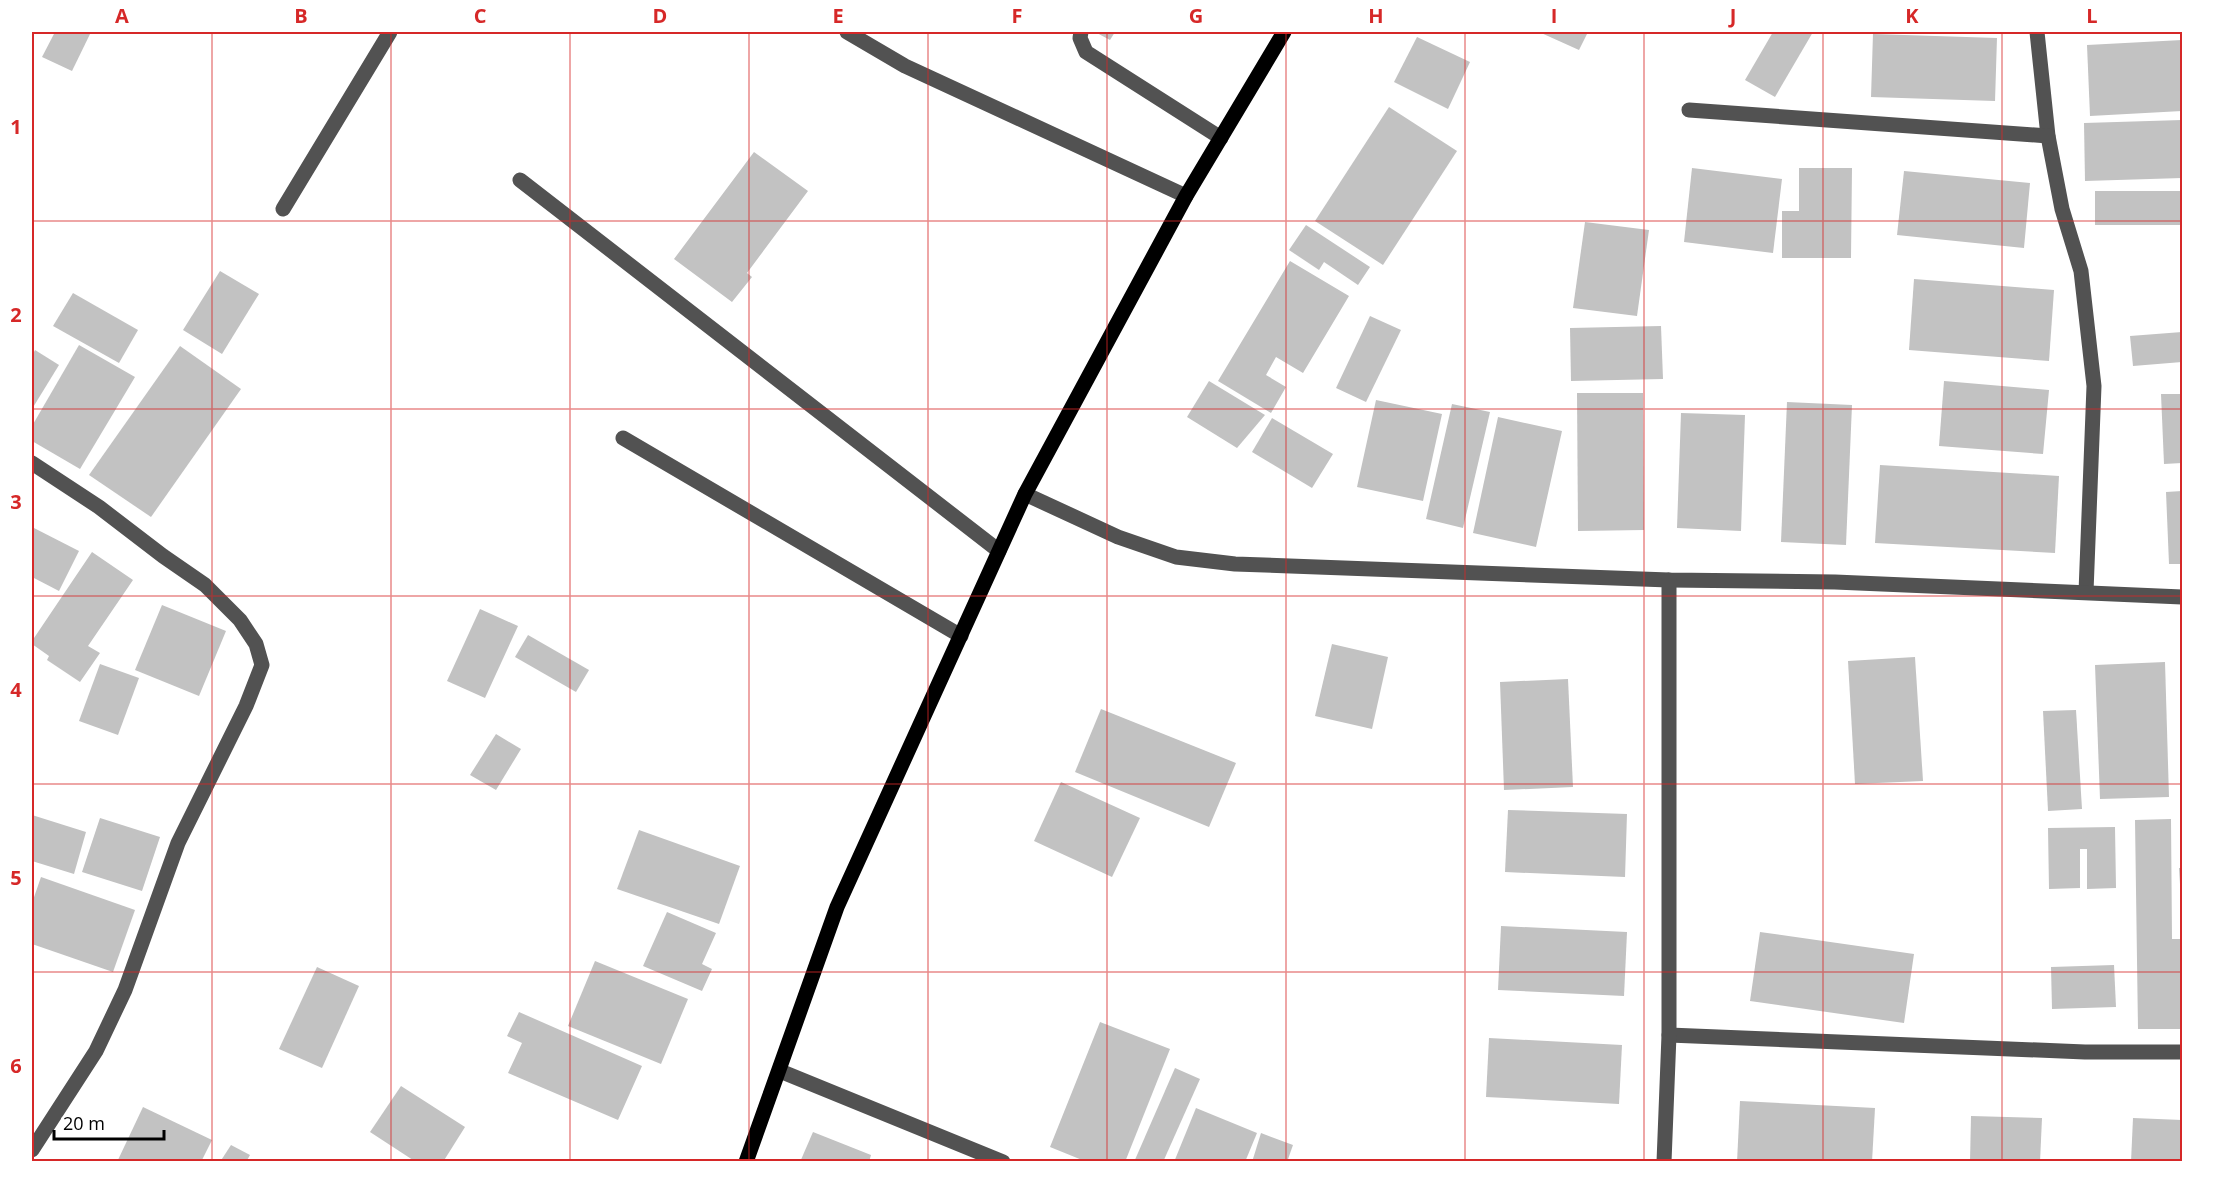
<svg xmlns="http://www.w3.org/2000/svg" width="2214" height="1193" font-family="'Open Sans',sans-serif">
  <rect width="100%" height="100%" fill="#fff"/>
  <!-- building -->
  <g fill="#c2c2c2">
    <polygon points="55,32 91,32 72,71 42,57"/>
    <polygon points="1095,32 1115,32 1110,40"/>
    <polygon points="1539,32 1588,32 1579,50"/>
    <polygon points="1773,32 1813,32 1775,97 1745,80"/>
    <polygon points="1873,34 1997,38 1995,101 1871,97"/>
    <polygon points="1417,37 1470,62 1448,109 1394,82"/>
    <polygon points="2182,40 2182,111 2090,116 2087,45"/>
    <polygon points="1389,107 1457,151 1383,265 1315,221"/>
    <polygon points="2182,120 2182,178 2085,181 2084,123"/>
    <polygon points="754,152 808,191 747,273 752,277 732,302 674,259"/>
    <polygon points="1692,168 1782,179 1773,253 1684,242"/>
    <polygon points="1799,168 1852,168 1851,258 1782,258 1782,211 1799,211"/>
    <polygon points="1904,171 2030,183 2024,248 1897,235"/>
    <rect x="2095" y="191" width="87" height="34"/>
    <polygon points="1585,222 1649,230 1637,316 1573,308"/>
    <polygon points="1306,225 1370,267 1358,285 1324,262 1319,270 1289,250"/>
    <polygon points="1290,261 1349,296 1303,373 1276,357 1266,375 1286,387 1271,413 1218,381"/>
    <polygon points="220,271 259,294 222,354 183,330"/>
    <polygon points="1914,279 2054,290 2049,361 1909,350"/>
    <polygon points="73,293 138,330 119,363 53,326"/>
    <polygon points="1370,316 1401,330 1366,402 1336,388"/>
    <polygon points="1661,326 1663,379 1571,381 1570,328"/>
    <polygon points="2182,332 2182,362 2133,366 2130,336"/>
    <polygon points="79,345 135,377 80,469 32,441 32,426"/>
    <polygon points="180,346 241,389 151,517 89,475"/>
    <polygon points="35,350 59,365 32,409 32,356"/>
    <polygon points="1209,381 1265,415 1237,448 1187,417"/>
    <polygon points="1944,381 2049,390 2043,454 1939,446"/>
    <polygon points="1577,393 1643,393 1644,530 1578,531"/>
    <polygon points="2161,394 2182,394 2182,463 2164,464"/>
    <polygon points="1376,400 1442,414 1423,501 1357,487"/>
    <polygon points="1787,402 1852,405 1846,545 1781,542"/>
    <polygon points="1452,404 1490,412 1463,528 1426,519"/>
    <polygon points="1681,413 1745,415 1741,531 1677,528"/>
    <polygon points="1498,417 1562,431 1536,547 1473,533"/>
    <polygon points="1272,418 1333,454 1312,488 1252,452"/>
    <polygon points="1880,465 2059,476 2055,553 1875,543"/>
    <polygon points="2182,491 2182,564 2169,564 2166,492"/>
    <polygon points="32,527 79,551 59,591 32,577"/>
    <polygon points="92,552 133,580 88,646 100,653 80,682 47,660 49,656 32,644 32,641"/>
    <polygon points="162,605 226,631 199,696 135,670"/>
    <polygon points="480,609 518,626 485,698 447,681"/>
    <polygon points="528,635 589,670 576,692 515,657"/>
    <polygon points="1332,644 1388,657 1372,729 1315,716"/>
    <polygon points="1915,657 1923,781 1855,784 1848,661"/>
    <polygon points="2165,662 2169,797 2100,799 2095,665"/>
    <polygon points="100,664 139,678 118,735 79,721"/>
    <polygon points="1568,679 1573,787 1504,790 1500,682"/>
    <polygon points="1101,709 1236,763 1209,827 1075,772"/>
    <polygon points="2076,710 2082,809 2048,811 2043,711"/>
    <polygon points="496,734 521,749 496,790 470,775"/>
    <polygon points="1061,782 1140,818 1112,877 1034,841"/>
    <polygon points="1508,810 1627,814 1625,877 1505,872"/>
    <polygon points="32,815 86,832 74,874 32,861"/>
    <polygon points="100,818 160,837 142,891 82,872"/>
    <polygon points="2171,819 2172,939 2182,939 2182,1029 2138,1029 2135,820"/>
    <polygon points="2115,827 2116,888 2087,889 2087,849 2080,849 2080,888 2049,889 2048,828"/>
    <polygon points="639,830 740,866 719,924 617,889"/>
    <polygon points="2179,868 2182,868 2182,900 2181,900"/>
    <polygon points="41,877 135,910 113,972 32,944 32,903"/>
    <polygon points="667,912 716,933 702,964 712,969 702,991 643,966"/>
    <polygon points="1501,926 1627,932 1624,996 1498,990"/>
    <polygon points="1760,932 1914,954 1904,1023 1750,1001"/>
    <polygon points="595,961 688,999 661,1064 568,1026"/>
    <polygon points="2114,965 2116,1007 2052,1009 2051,967"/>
    <polygon points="317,967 359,986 322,1068 279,1049"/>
    <polygon points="519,1012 642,1066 618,1120 508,1073 522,1043 507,1036"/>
    <polygon points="1100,1022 1170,1049 1125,1162 1087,1162 1050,1147"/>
    <polygon points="1489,1038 1622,1045 1619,1104 1486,1097"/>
    <polygon points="1175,1068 1200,1079 1163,1162 1134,1162"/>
    <polygon points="401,1086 465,1127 443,1162 416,1162 370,1132"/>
    <polygon points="1740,1101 1875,1108 1872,1162 1737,1162"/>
    <polygon points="143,1107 212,1140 201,1162 117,1162"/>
    <polygon points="1196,1108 1257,1133 1245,1162 1174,1162"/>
    <polygon points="1971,1116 2042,1118 2040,1162 1970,1162"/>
    <polygon points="2133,1118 2182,1120 2182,1162 2131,1162"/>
    <polygon points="813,1132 871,1155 869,1162 800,1162"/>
    <polygon points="1261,1133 1293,1145 1287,1162 1252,1162"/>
    <polygon points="231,1145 250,1155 246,1162 220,1162"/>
  </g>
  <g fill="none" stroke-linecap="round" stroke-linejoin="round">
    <!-- minor -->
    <g stroke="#525252" stroke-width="15">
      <polyline points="847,32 905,66 1186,196"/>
      <polyline points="1081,32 1080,38 1086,52 1221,138"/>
      <polyline points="2037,32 2048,136 2062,209 2081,271 2094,386 2086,592"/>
      <polyline points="1689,110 2048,136"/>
      <polyline points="520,180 999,551"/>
      <polyline points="283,209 390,32"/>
      <polyline points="623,438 961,636"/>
      <polyline points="32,463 99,507 163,556 205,585 240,620 256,644 262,665 246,706 178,843 125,990 96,1051 32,1150"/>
      <polyline points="1025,494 1118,537 1176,557 1235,564 1669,580 1835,582 2182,597"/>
      <polyline points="1669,1035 2085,1052 2182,1052"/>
      <polyline points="780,1071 1003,1162"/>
      <polyline points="1664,1162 1669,1035 1669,580"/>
    </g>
    <!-- major -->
    <polyline stroke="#000" stroke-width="15" points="746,1162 837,907 1025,494 1186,196 1284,32"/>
  </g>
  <!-- grid -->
  <path fill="none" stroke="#d62828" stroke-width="1.5" stroke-opacity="0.55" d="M212,32V1162M391,32V1162M570,32V1162M749,32V1162M928,32V1162M1107,32V1162M1286,32V1162M1465,32V1162M1644,32V1162M1823,32V1162M2002,32V1162M32,221H2182M32,409H2182M32,596H2182M32,784H2182M32,972H2182"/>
  <!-- border -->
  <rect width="2214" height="1193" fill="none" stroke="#ffffff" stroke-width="66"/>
  <!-- scale -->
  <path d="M54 1130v9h110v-9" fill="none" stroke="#000000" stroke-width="3"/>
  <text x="63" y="1130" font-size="18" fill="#000000" stroke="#ffffff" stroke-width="4.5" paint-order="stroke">20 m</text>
  <rect x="33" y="33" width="2148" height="1127" fill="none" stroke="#d62828" stroke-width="2"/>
  <g font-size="20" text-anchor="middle" font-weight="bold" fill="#d62828">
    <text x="122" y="23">A</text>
    <text x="301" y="23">B</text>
    <text x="480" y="23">C</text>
    <text x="660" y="23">D</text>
    <text x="838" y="23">E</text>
    <text x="1017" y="23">F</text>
    <text x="1196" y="23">G</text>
    <text x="1376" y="23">H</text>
    <text x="1554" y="23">I</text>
    <text x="1733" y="23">J</text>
    <text x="1912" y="23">K</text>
    <text x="2092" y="23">L</text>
    <text x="16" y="134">1</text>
    <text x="16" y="322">2</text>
    <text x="16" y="509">3</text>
    <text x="16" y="697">4</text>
    <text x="16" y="885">5</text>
    <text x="16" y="1073">6</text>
  </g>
</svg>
